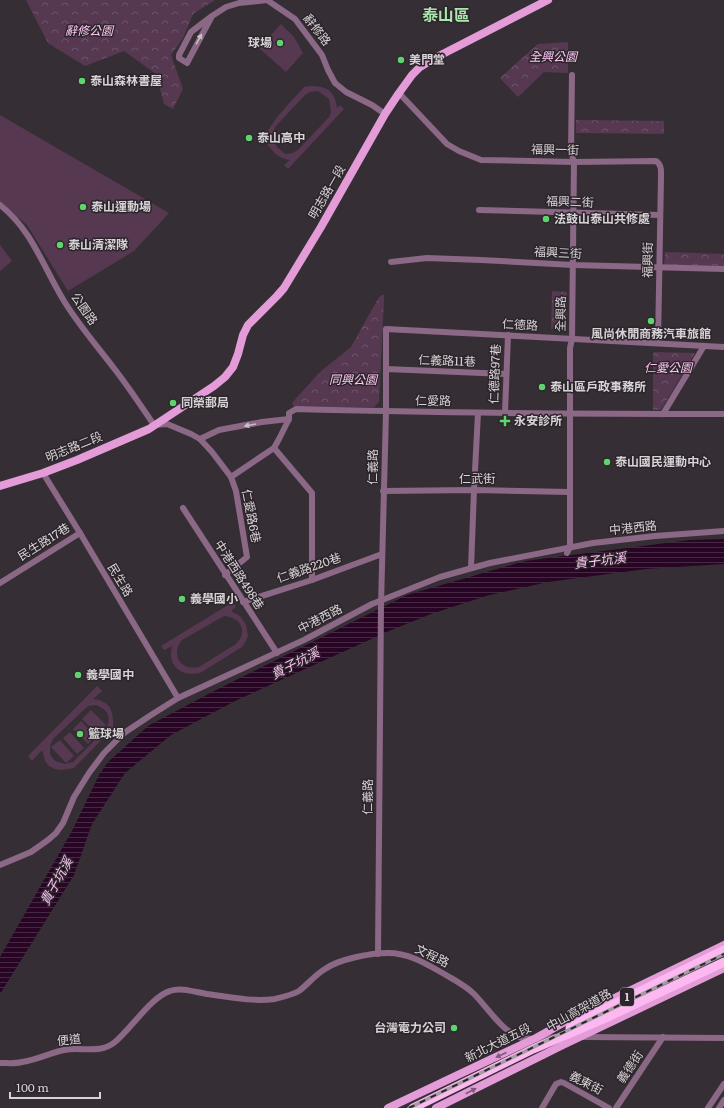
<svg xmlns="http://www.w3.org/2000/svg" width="724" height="1108" font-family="Literata,'Noto Sans TC',serif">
  <defs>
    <pattern id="park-crowns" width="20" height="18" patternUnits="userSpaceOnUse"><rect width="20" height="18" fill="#563851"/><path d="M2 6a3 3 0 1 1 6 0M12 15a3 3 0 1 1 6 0" fill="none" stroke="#6e5469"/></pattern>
    <pattern id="water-rules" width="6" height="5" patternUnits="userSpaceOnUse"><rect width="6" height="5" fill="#280524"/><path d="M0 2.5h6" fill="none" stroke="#462943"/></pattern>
  </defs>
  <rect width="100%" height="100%" fill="#362e35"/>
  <!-- green -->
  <g fill="#563851" fill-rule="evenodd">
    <polygon points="281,24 294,37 303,53 286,72 259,48"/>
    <path d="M310,86C327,86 335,91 337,108L340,105L344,109L288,169L284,165L290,160C282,159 277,156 272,150C269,147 266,143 266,139C266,125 295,98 304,87ZM318,91L329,99L331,112L329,117L299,149L293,153L285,154L277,147L273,140V134L275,127L305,95L310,92Z"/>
    <polygon points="0,115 169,213 134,251 68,291 27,225 0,202"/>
    <polygon points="0,245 12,261 0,271"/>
    <path d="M233,602L236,607L231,611L240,616L243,620L246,625L248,636L245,642L242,647L200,673C181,677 167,666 172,646L164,650L161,646ZM224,616C240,617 249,631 236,644L199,667C181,671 170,655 182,640Z"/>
    <path d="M97,686L102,691L93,699C111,701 114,712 113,728L74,768L61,770L55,769L49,766L45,761L42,750L32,761L28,756ZM96,705C108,710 112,717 106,729L73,762L65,764L55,761L50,754V746L53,739L88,706Z"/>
    <polygon points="91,710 106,725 97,734 82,719"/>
    <polygon points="81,721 95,736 88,744 73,729"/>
    <polygon points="70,732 84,748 77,754 63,738"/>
    <polygon points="60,740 74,756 66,763 51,747"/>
  </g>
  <!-- park -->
  <g fill="url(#park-crowns)">
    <polygon points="26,0 215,0 193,14 183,38 171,55 183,89 173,109 164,104 156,74 124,51 85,66 48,43"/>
    <polygon points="568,42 568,73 544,72 518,97 500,78 538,44"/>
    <polygon points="576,120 664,121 664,134 576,133"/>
    <polygon points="665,252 724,254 724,266 664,265"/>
    <polygon points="552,291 567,292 566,330 551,329"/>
    <polygon points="382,295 384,295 384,300 379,402 374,407 294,407 292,403 320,372 351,347 379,297"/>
    <polygon points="653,352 695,353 661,410 653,410"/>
  </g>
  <!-- water -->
  <polygon fill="url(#water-rules)" points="724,539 724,564 646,569 548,582 486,596 431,614 389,631 237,700 171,735 125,773 92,824 74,875 0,994 0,957 72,831 99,775 108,762 148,726 212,692 407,595 525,561 690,540"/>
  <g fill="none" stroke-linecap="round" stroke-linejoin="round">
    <!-- minor -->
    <g stroke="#8b6885" stroke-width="6">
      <polyline points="212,16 187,63 179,58 179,55 191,32 212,16 226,7 239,3 267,0 295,19 322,55 328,70 335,83 346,92 372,105 385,114"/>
      <path d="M399,93L447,144L459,151L481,160L574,162L656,161C662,165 661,171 661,177L658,343"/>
      <path d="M0,205C33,231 43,267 64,301C78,324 97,346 113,367C128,386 141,406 154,425L167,424L191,434L200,439L212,452L231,477L236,491L247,557L225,575"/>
      <polyline points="479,210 660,215"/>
      <polyline points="391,262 427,258 481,260 573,265 724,269"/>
      <polyline points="386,369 506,374"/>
      <polyline points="505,413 508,335"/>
      <polyline points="663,414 704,346"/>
      <polyline points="200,439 219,430 262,422 289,419"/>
      <polyline points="274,448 312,493 312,580"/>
      <polyline points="43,473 80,533 178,698"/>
      <path d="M231,477L274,448L279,439L289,419V413L296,409C439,413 581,414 724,414"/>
      <polyline points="383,491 474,490 570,492"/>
      <polyline points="183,508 277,653"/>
      <polyline points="567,553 570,547 570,348 572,339 574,162 571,152 572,75"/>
      <polyline points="471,568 474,490 478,413"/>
      <polyline points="0,583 80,533"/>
      <polyline points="243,602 312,580 382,554"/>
      <polyline points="0,865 31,852 48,840 56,833 63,823 74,797 89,773 104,753 124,733 151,715 178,698 304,640 372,604 440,577 490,563 593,543 655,536 724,531"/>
      <polyline points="378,954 381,605 386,412 386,329 724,347"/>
      <polyline points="582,1037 724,1038"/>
      <path d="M0,1063C7,1063 15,1064 22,1062C36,1060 50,1053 64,1050C82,1046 99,1055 115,1042C130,1030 152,996 170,991C181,987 195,992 207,994C229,997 252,1002 275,999C283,997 292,995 299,991C308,984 315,975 325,969C339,959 371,953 388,953C410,953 428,965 446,975C456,981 466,986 474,994C487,1007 504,1034 522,1038C531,1040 547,1038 556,1037"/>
      <polyline points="542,1108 556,1084 561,1082 564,1083 609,1108"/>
      <polyline points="616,1108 663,1037"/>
      <polyline points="708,1108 724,1084"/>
      <polyline points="719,1108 724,1100"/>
    </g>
    <!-- major -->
    <g stroke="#e39cd8" stroke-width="8">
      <polyline points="0,486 43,473 77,460 149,429 214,386 225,377 233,367 238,354 243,335 248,325 277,296 284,288 321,227 385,114 399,93 412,75 420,67 433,59 548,0"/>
      <polyline points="388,1108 536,1038 563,1023 724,945"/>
      <polyline points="436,1108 563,1045 724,968"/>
    </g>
    <!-- highway -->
    <g stroke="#fdb8f2" stroke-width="9">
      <polyline points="570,1028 606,1008 724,950"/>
      <polyline points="413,1108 533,1049 610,1016 724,962"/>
    </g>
    <defs>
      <polyline id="rail" points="409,1108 724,954"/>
    </defs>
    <!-- rail casing -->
    <use href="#rail" stroke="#a39da2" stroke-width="3.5"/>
    <!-- rail -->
    <use href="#rail" stroke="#2c252b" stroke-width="2" stroke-dasharray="6" stroke-linecap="butt"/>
  </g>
  <!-- one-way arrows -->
  <defs><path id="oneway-solid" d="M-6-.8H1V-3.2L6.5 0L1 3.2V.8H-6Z"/></defs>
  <g fill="#c9bec7">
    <use href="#oneway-solid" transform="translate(199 39) rotate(-62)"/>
    <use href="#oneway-solid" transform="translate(250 425) rotate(170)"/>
  </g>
  <g fill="#7e5b79">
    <use href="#oneway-solid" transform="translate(501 1055) rotate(155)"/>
    <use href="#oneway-solid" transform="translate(471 1091) rotate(-27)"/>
  </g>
  <!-- markers -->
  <g fill="#5ed56c" stroke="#2c252b" stroke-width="1.5">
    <circle cx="280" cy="43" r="4"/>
    <circle cx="401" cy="60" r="4"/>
    <circle cx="82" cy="81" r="4"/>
    <circle cx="249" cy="138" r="4"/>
    <circle cx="83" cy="207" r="4"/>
    <circle cx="546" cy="219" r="4"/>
    <circle cx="60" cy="245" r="4"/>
    <circle cx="651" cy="321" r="4"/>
    <circle cx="542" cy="387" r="4"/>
    <circle cx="173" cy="403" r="4"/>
    <path d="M503 415h4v4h4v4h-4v4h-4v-4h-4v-4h4z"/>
    <circle cx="607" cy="462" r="4"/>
    <circle cx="182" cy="599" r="4"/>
    <circle cx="78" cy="675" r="4"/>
    <circle cx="80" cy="734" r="4"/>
    <circle cx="454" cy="1028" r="4"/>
  </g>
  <g text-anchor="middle" stroke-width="3" stroke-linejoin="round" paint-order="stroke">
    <!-- shield labels -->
    <rect fill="#2c252b" stroke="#a49fa3" stroke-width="1" x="620" y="988" width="14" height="18" rx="3"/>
    <g font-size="11" font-weight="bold" fill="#d8d3d7">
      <text x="627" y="1001">1</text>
    </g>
    <!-- street labels -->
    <g font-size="12" fill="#d8d3d7" stroke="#2c252b">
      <text transform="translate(317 30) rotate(52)" y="4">辭修路</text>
      <text transform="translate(555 150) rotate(1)" y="4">福興一街</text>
      <text transform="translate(327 192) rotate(-60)" y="4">明志路一段</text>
      <text transform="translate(570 202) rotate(2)" y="4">福興二街</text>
      <text transform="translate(558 253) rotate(3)" y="4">福興三街</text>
      <text transform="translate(648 260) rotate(-89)" y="4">福興街</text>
      <text transform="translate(84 309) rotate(55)" y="4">公園路</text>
      <text transform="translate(561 314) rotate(-89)" y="4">全興路</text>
      <text transform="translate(520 325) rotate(3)" y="4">仁德路</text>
      <text transform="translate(447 361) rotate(2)" y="4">仁義路11巷</text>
      <text transform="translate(495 374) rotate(-88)" y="4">仁德路97巷</text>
      <text transform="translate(433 401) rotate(1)" y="4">仁愛路</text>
      <text transform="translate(74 447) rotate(-22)" y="4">明志路二段</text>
      <text transform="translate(373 467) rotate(-89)" y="4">仁義路</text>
      <text x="477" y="483">仁武街</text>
      <text transform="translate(251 516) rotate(79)" y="4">仁愛路6巷</text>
      <text transform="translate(633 528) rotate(-6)" y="4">中港西路</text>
      <text transform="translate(44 542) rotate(-32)" y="4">民生路17巷</text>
      <text transform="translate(309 568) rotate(-19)" y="4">仁義路220巷</text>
      <text transform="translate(239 575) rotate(57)" y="4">中港西路498巷</text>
      <text transform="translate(120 580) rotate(59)" y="4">民生路</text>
      <text transform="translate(320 619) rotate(-27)" y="4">中港西路</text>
      <text transform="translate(368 797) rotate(-89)" y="4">仁義路</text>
      <text transform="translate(432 956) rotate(26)" y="4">文程路</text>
      <text transform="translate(579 1010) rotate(-29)" y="4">中山高架道路</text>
      <text transform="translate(69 1040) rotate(-6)" y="4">便道</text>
      <text transform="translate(498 1043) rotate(-26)" y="4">新北大道五段</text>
      <text transform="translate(630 1067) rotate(-56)" y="4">義德街</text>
      <text transform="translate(586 1083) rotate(27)" y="4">義東街</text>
    </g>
    <!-- park labels -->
    <g font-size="12" font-style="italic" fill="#fdc7f3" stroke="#2c252b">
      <text x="89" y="35">辭修公園</text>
      <text x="553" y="61">全興公園</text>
      <text x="668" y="372">仁愛公園</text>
      <text x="353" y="384">同興公園</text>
    </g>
    <!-- poi labels -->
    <g font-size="12" font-weight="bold" fill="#d8d3d7" stroke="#2c252b" text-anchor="start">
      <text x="272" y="47" text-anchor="end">球場</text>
      <text x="409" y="64">美門堂</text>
      <text x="90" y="85">泰山森林書屋</text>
      <text x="257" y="142">泰山高中</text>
      <text x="91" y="211">泰山運動場</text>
      <text x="554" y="223">法鼓山泰山共修處</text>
      <text x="68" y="249">泰山清潔隊</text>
      <text x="651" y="338" text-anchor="middle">風尚休閒商務汽車旅館</text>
      <text x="550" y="391">泰山區戶政事務所</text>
      <text x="181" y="407">同榮郵局</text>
      <text x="514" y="425">永安診所</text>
      <text x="615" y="466">泰山國民運動中心</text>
      <text x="190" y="603">義學國小</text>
      <text x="86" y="679">義學國中</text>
      <text x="88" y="738">籃球場</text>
      <text x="446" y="1032" text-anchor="end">台灣電力公司</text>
    </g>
    <!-- water labels -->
    <g font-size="13" font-style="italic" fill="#f9c3ef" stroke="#2c252b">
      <text transform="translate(600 560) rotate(-7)" y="5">貴子坑溪</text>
      <text transform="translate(295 663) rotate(-27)" y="5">貴子坑溪</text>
      <text transform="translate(56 881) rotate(-61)" y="5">貴子坑溪</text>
    </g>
    <!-- district labels -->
    <g font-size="16" font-weight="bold" fill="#aae7ad" stroke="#2c252b">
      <text x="446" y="21">泰山區</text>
    </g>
  </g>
  <!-- scale -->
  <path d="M10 1092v6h90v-6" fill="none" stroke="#d8d3d7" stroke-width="2"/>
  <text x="16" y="1092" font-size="12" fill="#d8d3d7" stroke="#2c252b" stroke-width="3" paint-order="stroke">100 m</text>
</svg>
